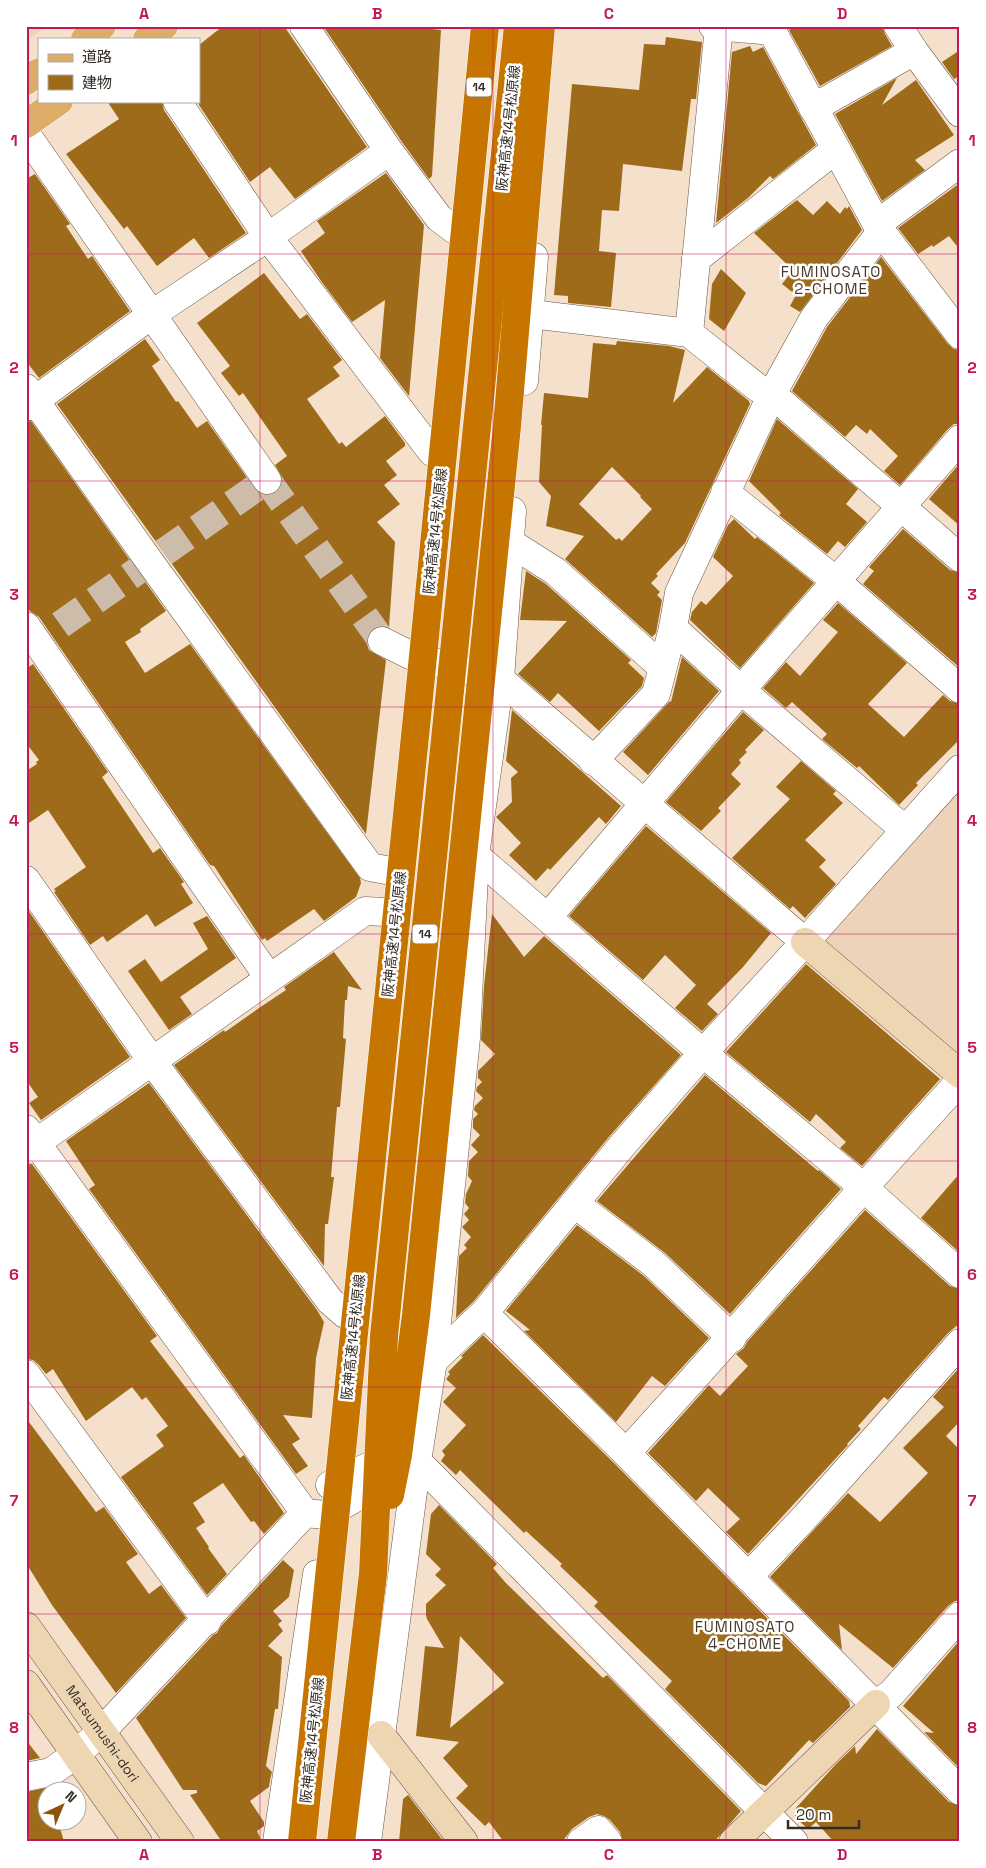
<svg xmlns="http://www.w3.org/2000/svg" width="986" height="1868" font-family="'Space Grotesk','Noto Sans JP',sans-serif">
  <rect width="100%" height="100%" fill="#f5e0cb"/>
  <!-- built -->
  <g fill="#edd3b9">
    <polygon points="26,26 47,26 26,41"/>
    <polygon points="960,780 960,1058 826,944 826,928"/>
  </g>
  <!-- building -->
  <g fill="#9e6b1a" fill-rule="evenodd">
    <polygon points="223,26 284,26 367,147 295,199 270,167 250,182 199,105 199,45"/>
    <polygon points="323,26 405,26 441,30 432,176 429,179 402,142"/>
    <polygon points="793,26 882,26 885,34 892,46 820,86 789,30"/>
    <polygon points="666,37 702,42 696,99 691,99 682,171 623,164 619,211 602,210 599,251 616,253 611,307 568,303 568,296 554,295 572,84 639,90 644,44 665,45"/>
    <polygon points="750,46 753,52 763,47 816,145 773,179 770,176 748,198 716,223 732,52"/>
    <polygon points="960,50 960,76 954,79 942,62"/>
    <polygon points="897,78 882,105 916,80 954,135 915,160 925,170 882,201 835,114"/>
    <polygon points="107,101 162,101 164,110 246,233 209,258 194,238 157,266 127,226 124,229 66,154 119,119"/>
    <polygon points="386,173 424,225 409,396 380,358 385,300 352,322 321,281 301,251 325,233 317,221"/>
    <polygon points="35,174 70,224 66,226 88,259 92,256 130,311 39,378 26,361 26,179"/>
    <polygon points="960,183 960,250 949,236 933,247 932,245 918,254 898,228"/>
    <polygon points="797,200 813,215 827,201 840,214 845,207 847,209 849,206 862,230 800,312 790,306 796,295 782,284 793,270 754,233"/>
    <polygon points="881,257 948,344 954,349 960,350 960,424 954,424 948,429 900,485 884,471 898,456 870,429 867,434 856,425 845,437 792,391 827,327"/>
    <polygon points="721,269 746,293 724,331 709,319 712,284"/>
    <polygon points="264,273 300,319 307,314 342,360 333,367 340,376 307,399 339,444 342,442 346,447 385,416 405,443 405,446 386,461 397,475 384,485 400,504 377,522 395,542 389,627 382,625 374,628 368,634 366,641 369,650 386,660 366,834 57,404 145,339 160,360 152,366 176,402 178,401 197,428 207,421 255,489 261,494 268,496 276,493 281,487 283,479 275,465 287,456 243,393 239,396 221,373 230,366 197,323"/>
    <path d="M617,341L669,346L685,350L673,403L707,367L749,401L750,404L685,543L656,574L658,576L651,583L660,592L657,595L662,600L656,633L652,637L565,559L584,536L546,526L551,496L539,482L542,425H541L544,393L588,398L593,343L616,345ZM612,467L641,496L640,497L652,509L622,541L619,538L616,540L579,504Z"/>
    <polygon points="777,419 858,489 846,504 867,522 845,547 838,541 827,554 779,515 781,513 749,481"/>
    <polygon points="31,421 166,611 140,629 141,632 125,642 145,673 190,644 360,878 361,883 356,897 324,921 314,909 267,941 265,938 262,940 214,866 210,865 39,617 30,611 26,605 26,422"/>
    <polygon points="960,463 960,526 929,499"/>
    <polygon points="734,519 755,539 757,537 814,583 740,668 690,620 692,612 701,601 706,605 733,576 713,557 728,525"/>
    <polygon points="903,529 950,570 960,573 960,668 863,584 874,571 869,567"/>
    <polygon points="526,571 546,584 631,660 628,663 644,678 642,686 599,731 558,693 550,702 518,674 567,621 520,620"/>
    <polygon points="838,603 907,663 868,704 904,737 943,695 950,701 960,704 960,739 916,783 918,785 899,805 859,766 857,768 822,739 827,734 792,702 786,708 763,688 786,662 800,676 838,632 823,620"/>
    <polygon points="682,657 719,691 648,775 623,752 670,701 671,702"/>
    <polygon points="33,664 108,772 102,777 153,853 160,848 184,882 181,884 193,903 155,927 147,914 107,942 103,936 90,945 54,892 56,891 54,889 86,867 48,810 26,825 26,771 37,764 36,762 39,760 26,743 26,669"/>
    <polygon points="512,710 621,806 606,824 599,817 550,870 548,868 536,881 509,855 521,843 496,817 512,802 511,778 518,772 506,761"/>
    <polygon points="743,712 764,730 745,750 747,752 739,760 741,763 731,774 741,784 718,808 721,811 701,831 666,802"/>
    <polygon points="801,761 836,791 833,794 843,803 805,840 826,860 819,867 836,884 805,918 793,906 790,909 732,858 790,799 776,787"/>
    <polygon points="646,826 771,933 743,967 707,1004 718,1014 702,1031 675,1008 696,985 665,955 643,980 569,916"/>
    <polygon points="28,910 130,1057 41,1120 29,1103 38,1097 26,1080 26,911"/>
    <polygon points="492,914 524,957 544,936 681,1055 608,1138 473,1302 456,1318 459,1256 467,1248 464,1245 471,1237 462,1227 469,1220 464,1214 469,1208 465,1203 466,1194 472,1181 468,1176 469,1161 478,1152 471,1145 480,1135 473,1128 473,1119 478,1114 474,1110 475,1106 483,1098 476,1091 477,1087 482,1082 478,1078 478,1071 495,1054 481,1040 484,986"/>
    <polygon points="207,916 236,958 180,997 192,1014 169,1030 128,971 145,959 161,982 208,949 193,923"/>
    <polygon points="334,952 362,990 348,986 347,1000 345,1000 343,1038 346,1039 340,1107 337,1107 331,1177 334,1177 328,1224 325,1224 324,1266 174,1065 224,1030 225,1032 262,1006 286,990 284,987"/>
    <polygon points="806,964 940,1079 862,1166 840,1148 846,1142 816,1114 810,1122 726,1052"/>
    <polygon points="705,1075 818,1171 819,1170 841,1189 730,1314 665,1253 597,1201"/>
    <polygon points="149,1083 317,1310 324,1322 316,1358 312,1418 283,1415 300,1439 292,1444 308,1466 296,1474 89,1189 95,1185 66,1141"/>
    <polygon points="32,1164 157,1336 150,1341 240,1458 244,1455 284,1513 264,1534 254,1521 251,1522 223,1483 193,1503 205,1522 196,1528 209,1547 208,1548 227,1574 207,1595 121,1477 164,1446 156,1435 168,1426 146,1397 142,1400 132,1387 86,1421 53,1369 46,1374 38,1364 33,1360 26,1359 26,1165"/>
    <polygon points="960,1173 960,1253 921,1218"/>
    <polygon points="865,1210 950,1286 960,1289 960,1323 948,1333 888,1400 884,1397 858,1426 861,1429 847,1444 848,1445 748,1554 726,1532 740,1519 708,1488 696,1501 648,1453 709,1385 720,1396 748,1366 736,1354 744,1348 747,1342"/>
    <polygon points="577,1225 644,1276 709,1338 665,1386 652,1376 616,1422 524,1331 530,1330 506,1311"/>
    <polygon points="483,1335 615,1464 849,1701 850,1707 813,1743 809,1740 766,1786 758,1783 665,1689 672,1681 594,1606 598,1602 560,1566 562,1564 526,1531 524,1533 460,1470 456,1475 441,1461 445,1455 442,1451 466,1425 443,1402 456,1388 446,1379 450,1374 448,1372 463,1357 461,1356"/>
    <polygon points="960,1367 960,1421 946,1436 960,1450 960,1601 955,1601 948,1606 893,1668 839,1624 842,1650 770,1577 848,1493 880,1522 928,1473 903,1448 944,1407 933,1397"/>
    <polygon points="26,1418 96,1512 104,1507 138,1554 126,1562 149,1594 161,1585 186,1618 116,1693 52,1605 26,1563"/>
    <path d="M439,1505L497,1564L493,1568L505,1582L603,1678L607,1675L741,1811L714,1842H623L620,1832L610,1820L604,1816L597,1814L589,1817L572,1829L562,1842H504L489,1822L485,1826L456,1798L468,1786L443,1758L459,1742L416,1736L425,1646L444,1648L427,1619L426,1615V1604L446,1585L435,1575L441,1569L426,1554L431,1514ZM460,1636L504,1683L450,1728L457,1668Z"/>
    <polygon points="283,1560 294,1570 289,1597 273,1611 282,1621 278,1624 283,1631 268,1646 282,1657 278,1709 275,1709 266,1766 272,1772 270,1780 269,1787 250,1801 264,1822 264,1826 257,1831 262,1842 222,1842 190,1795 197,1793 197,1790 183,1790 136,1718 213,1635 217,1633 222,1625"/>
    <polygon points="960,1640 960,1769 924,1732 934,1733 903,1706"/>
    <polygon points="877,1729 949,1802 960,1806 960,1842 834,1842 816,1822 808,1829 795,1817 796,1808 836,1764 855,1746 856,1754"/>
    <polygon points="26,1740 40,1758 26,1761"/>
    <polygon points="60,1785 64,1790 48,1790 48,1820 58,1820 64,1842 26,1842 26,1792"/>
    <polygon points="408,1795 444,1842 399,1842 403,1799"/>
  </g>
  <g fill="none" stroke-linecap="round" stroke-linejoin="round">
    <!-- street-tunnel -->
    <polyline stroke="#cebcaa" stroke-width="28" stroke-dasharray="28 14" stroke-linecap="butt" points="26,649 267,480 382,641"/>
    <defs>
      <g id="street">
        <polyline points="304,26 389,151 439,218 455,230"/>
        <polyline points="713,26 772,31"/>
        <polyline points="898,26 914,51 960,113"/>
        <polyline points="772,31 880,230 960,335"/>
        <polyline points="177,101 268,237 432,452"/>
        <polyline points="813,108 914,51"/>
        <polyline points="26,134 267,480"/>
        <polyline points="877,224 960,163"/>
        <polyline points="696,259 836,149"/>
        <polyline points="531,314 689,333 758,388 772,394 960,558"/>
        <polyline points="689,333 719,26"/>
        <polyline points="524,381 534,257"/>
        <polyline points="26,388 150,562 370,867 391,871"/>
        <polyline points="26,407 151,315 268,237 389,151"/>
        <polyline points="725,492 836,581 960,689"/>
        <polyline points="509,542 555,571 662,667"/>
        <polyline points="26,626 269,978"/>
        <polyline points="673,628 741,690 905,830"/>
        <polyline points="382,641 412,656 500,679 805,942"/>
        <polyline points="593,761 656,694 673,628 679,593 772,394 814,318 881,232"/>
        <polyline points="475,855 703,1053 863,1187 960,1274"/>
        <polyline points="26,880 152,1061 330,1301 345,1314"/>
        <polyline points="548,917 741,690 960,439"/>
        <polyline points="26,1129 305,1513 326,1515 394,1475"/>
        <polyline points="26,1150 365,911 385,912"/>
        <polyline points="574,1203 654,1264 732,1338"/>
        <polyline points="484,1313 626,1453 960,1791"/>
        <polyline points="433,1361 484,1313 620,1148 703,1053 805,942 960,769"/>
        <polyline points="26,1374 207,1621"/>
        <path d="M626,1453C739,1330 847,1204 960,1081"/>
        <polyline points="417,1461 794,1842"/>
        <polyline points="330,1485 397,1453"/>
        <polyline points="748,1577 805,1517 960,1343"/>
        <polyline points="876,1704 891,1694 960,1616"/>
        <polyline points="26,1777 51,1772 75,1755 102,1731 305,1513"/>
        <polyline points="277,1842 317,1574"/>
        <polyline points="367,1842 417,1461 433,1361 466,1038 475,855 500,679 512,511"/>
        <polyline points="581,1842 598,1830 608,1842"/>
      </g>
      <g id="secondary">
        <polyline points="805,942 960,1074"/>
        <path id="s1" d="M26,1626L180,1842"/>
        <polyline points="26,1684 138,1842"/>
        <polyline points="381,1735 464,1842"/>
        <polyline points="733,1842 876,1704"/>
      </g>
      <g id="primary">
        <polyline points="85,39 102,26"/>
        <polyline points="147,39 164,26"/>
        <polyline points="26,81 39,72"/>
        <polyline points="26,124 59,101"/>
      </g>
      <polyline id="highway" points="473,149 485,26"/>
    </defs>
    <!-- street casing -->
    <use href="#street" stroke="#6a5846" stroke-width="29"/>
    <!-- secondary casing -->
    <use href="#secondary" stroke="#6a5846" stroke-width="29"/>
    <!-- primary casing -->
    <use href="#primary" stroke="#fff" stroke-width="29"/>
    <!-- highway casing -->
    <use href="#highway" stroke="#fff" stroke-width="29"/>
    <!-- street -->
    <use href="#street" stroke="#fff" stroke-width="28"/>
    <!-- secondary -->
    <use href="#secondary" stroke="#eed6b3" stroke-width="28"/>
    <!-- primary -->
    <use href="#primary" stroke="#ddac67" stroke-width="28"/>
    <!-- highway -->
    <use href="#highway" stroke="#c67501" stroke-width="28"/>
    <defs>
      <g id="highway-bridge">
        <polyline points="390,1495 398,1455 416,1315 507,426 541,26"/>
        <polyline points="302,1842 419,697 473,149"/>
        <polyline points="341,1842 373,1574 384,1336 518,26"/>
      </g>
    </defs>
    <!-- highway-bridge casing -->
    <use href="#highway-bridge" stroke="#fff" stroke-width="29" stroke-linecap="butt"/>
    <!-- highway-bridge -->
    <use href="#highway-bridge" stroke="#c67501" stroke-width="28"/>
  </g>
  <!-- grid -->
  <path fill="none" stroke="#c2185b" stroke-width="1" stroke-opacity="0.55" d="M260,26V1842M493,26V1842M726,26V1842M26,254H960M26,481H960M26,707H960M26,934H960M26,1161H960M26,1387H960M26,1614H960"/>
  <g text-anchor="middle" stroke-width="5" stroke-linejoin="round" paint-order="stroke">
    <!-- shield labels -->
    <g fill="#fff" stroke="#716c66" stroke-width="1">
      <rect x="466.5" y="77.5" width="25" height="19" rx="4"/>
      <rect x="412.5" y="924.5" width="25" height="19" rx="4"/>
    </g>
    <g font-size="12" font-weight="bold" fill="#342d25">
      <text x="479" y="91">14</text>
      <text x="425" y="938">14</text>
    </g>
    <!-- street labels -->
    <g font-size="14" fill="#342d25" stroke="#fff">
      <text transform="translate(508 128) rotate(-84)" y="5">阪神高速14号松原線</text>
      <text transform="translate(435 531) rotate(-84)" y="5">阪神高速14号松原線</text>
      <text transform="translate(394 934) rotate(-84)" y="5">阪神高速14号松原線</text>
      <text transform="translate(353 1337) rotate(-84)" y="5">阪神高速14号松原線</text>
      <text dy="5" stroke="none"><textPath href="#s1" startOffset="132">Matsumushi-dori</textPath></text>
      <text transform="translate(312 1740) rotate(-84)" y="5">阪神高速14号松原線</text>
    </g>
    <!-- neighbourhood labels -->
    <g font-size="15" letter-spacing="1" fill="#493928" stroke="#fff">
      <text x="831" y="277">FUMINOSATO<tspan x="831" dy="17">2-CHOME</tspan></text>
      <text x="745" y="1632">FUMINOSATO<tspan x="745" dy="17">4-CHOME</tspan></text>
    </g>
  </g>
  <!-- border -->
  <rect width="986" height="1868" fill="none" stroke="#ffffff" stroke-width="55"/>
  <!-- legend -->
  <rect x="38" y="38" width="162" height="65" fill="#ffffff" stroke="#aeaba8"/>
  <rect x="48" y="54" width="25" height="8" fill="#ddac67" stroke="#aeaba8"/>
  <text x="82" y="62" font-size="15" fill="#342d25">道路</text>
  <rect x="48" y="75" width="25" height="15" fill="#9e6b1a" stroke="#aeaba8"/>
  <text x="82" y="88" font-size="15" fill="#342d25">建物</text>
  <!-- north arrow -->
  <g transform="translate(62 1806) rotate(44)"><circle r="24" fill="#ffffff" stroke="#aeaba8"/>
  <path d="M0-4L9 19L0 12L-9 19Z" fill="#8c530c"/>
  <text y="-8" font-size="14" font-weight="bold" text-anchor="middle" fill="#342d25">N</text>
  </g>
  <!-- scale -->
  <path d="M788 1820v8h71v-8" fill="none" stroke="#342d25" stroke-width="2.5"/>
  <text x="796" y="1820" font-size="15" fill="#342d25" stroke="#ffffff" stroke-width="4" paint-order="stroke">20 m</text>
  <rect x="28" y="28" width="930" height="1812" fill="none" stroke="#c2185b" stroke-width="2"/>
  <g font-size="16" text-anchor="middle" font-weight="bold" fill="#c2185b">
    <text x="144" y="19">A</text>
    <text x="377" y="19">B</text>
    <text x="609" y="19">C</text>
    <text x="842" y="19">D</text>
    <text x="14" y="146">1</text>
    <text x="972" y="146">1</text>
    <text x="14" y="373">2</text>
    <text x="972" y="373">2</text>
    <text x="14" y="600">3</text>
    <text x="972" y="600">3</text>
    <text x="14" y="826">4</text>
    <text x="972" y="826">4</text>
    <text x="14" y="1053">5</text>
    <text x="972" y="1053">5</text>
    <text x="14" y="1280">6</text>
    <text x="972" y="1280">6</text>
    <text x="14" y="1506">7</text>
    <text x="972" y="1506">7</text>
    <text x="14" y="1733">8</text>
    <text x="972" y="1733">8</text>
    <text x="144" y="1860">A</text>
    <text x="377" y="1860">B</text>
    <text x="609" y="1860">C</text>
    <text x="842" y="1860">D</text>
  </g>
</svg>
